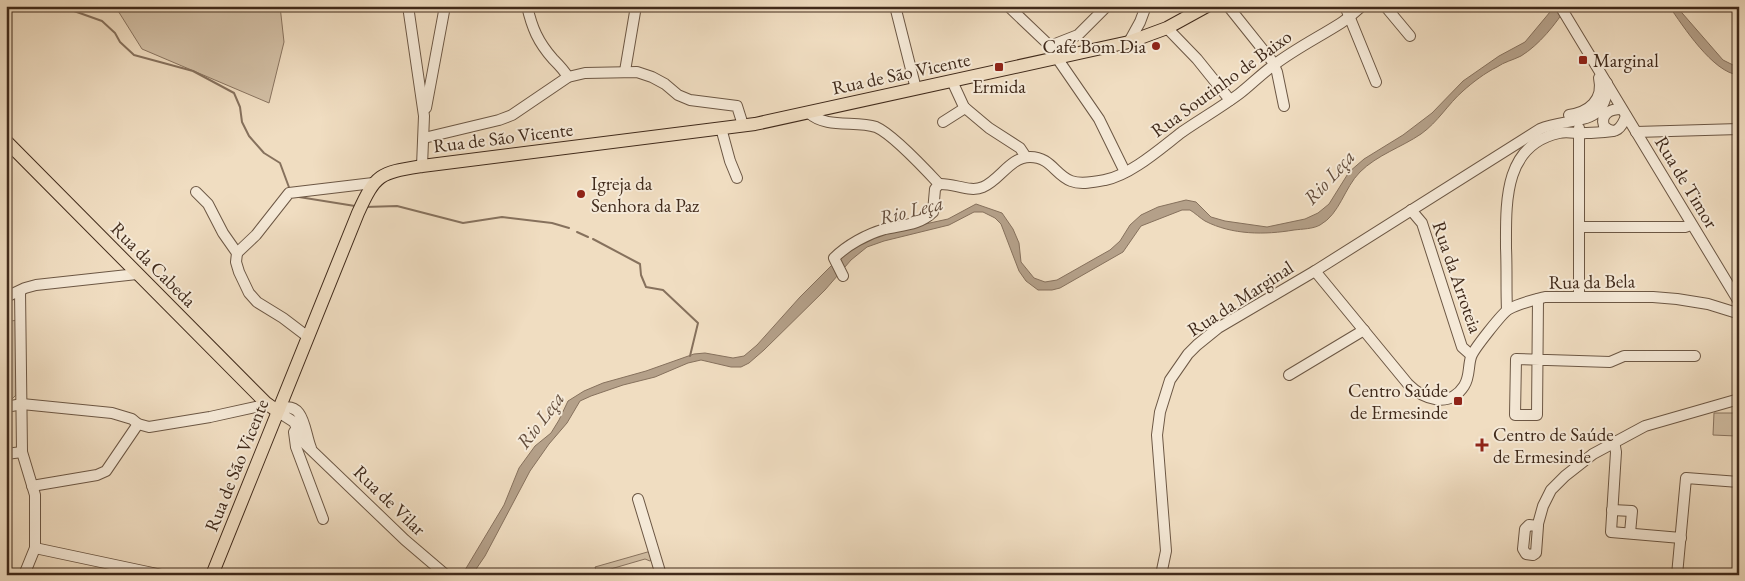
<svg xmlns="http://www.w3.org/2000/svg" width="1745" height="581" font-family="'EB Garamond',serif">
  <rect width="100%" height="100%" fill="#f0ddc1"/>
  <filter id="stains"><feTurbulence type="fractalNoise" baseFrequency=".004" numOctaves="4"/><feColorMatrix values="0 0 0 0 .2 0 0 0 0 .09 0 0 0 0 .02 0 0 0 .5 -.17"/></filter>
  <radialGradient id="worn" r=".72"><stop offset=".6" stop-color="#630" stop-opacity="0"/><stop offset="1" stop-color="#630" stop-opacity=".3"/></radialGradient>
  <!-- green -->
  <g fill="#d2bfa5" stroke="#897460">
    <polygon points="115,6 280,6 284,42 269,103 142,49"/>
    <polygon points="17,320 16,395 12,399 6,401 6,394 10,389 11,325 6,325 6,322"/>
    <polygon points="1714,413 1738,413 1736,436 1713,435"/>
    <polygon points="651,551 653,559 650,561 645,559 597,573 595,567"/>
  </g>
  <!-- water -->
  <g fill="#b4a089" stroke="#86715d">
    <path d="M1555,6H1567C1556,24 1539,45 1521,56C1513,60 1504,62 1497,67C1485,73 1473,82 1463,91C1448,104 1438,122 1421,134C1402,147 1377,155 1360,172C1344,188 1340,214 1320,225C1313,229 1302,229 1294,230C1265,235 1232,235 1205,221C1200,218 1195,213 1190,210H1182L1141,226L1123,252L1060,288L1052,290H1038L1026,281L1019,271L1001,224L995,218L983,212H974L949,225L884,241L867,247L851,260L825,290L764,350L749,363L741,367H731L701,360L688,363L655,377L623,385L591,396L580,401L567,423L549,444L530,471L485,556L472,575H462L504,505L519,468L535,446L551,433L559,420L568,401L584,391L603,383L646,371L694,354L705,353L733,358L744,356L757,345L800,297L843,254L875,235L948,219L976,204L1002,213L1013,229L1019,243L1021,262L1034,278L1045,282L1057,280L1110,250L1120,241L1130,225L1141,215L1158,207L1186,200L1196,202L1211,217L1225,221L1267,227L1305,219L1318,213L1329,204L1349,172L1364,159L1403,135L1432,113L1463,81L1499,56L1525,42Z"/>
    <path d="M1669,6H1676L1723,60L1739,68V75C1713,73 1683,26 1669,6Z"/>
  </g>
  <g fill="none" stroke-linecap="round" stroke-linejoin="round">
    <!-- stream -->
    <g stroke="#86715d" stroke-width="2">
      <polyline points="60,6 102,21 115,33 120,42 134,55 193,71 234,93 240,107 242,122 249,136 264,153 280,163 290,190"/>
      <polyline points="299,197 355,206"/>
      <polyline points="365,207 397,206 463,223 502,217 552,223 569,228"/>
      <polyline points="577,232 588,237"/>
      <polyline points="593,239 640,264 641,275 646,287 663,290 698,323 690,356"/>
    </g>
    <defs>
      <g id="minor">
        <polyline points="408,6 424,116 422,166"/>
        <path d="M527,6C532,28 538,42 553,59C559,65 564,70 568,77"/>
        <polyline points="895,6 916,89"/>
        <polyline points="1008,6 1050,46"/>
        <polyline points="1228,6 1272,61 1277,72 1284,106"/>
        <polyline points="1345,6 1376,82"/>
        <polyline points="1385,6 1410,36"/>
        <polyline points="1560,6 1739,302"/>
        <polyline points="1167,28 1197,59 1230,100"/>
        <polyline points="1129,42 1140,22 1146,6"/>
        <polyline points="1050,46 1078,35 1107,6"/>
        <polyline points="1057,58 1099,119 1125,172"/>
        <polyline points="625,71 636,6"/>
        <polyline points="952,81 964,107 989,128 1020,148 1026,157"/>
        <polyline points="426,108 445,6"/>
        <path d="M1621,109C1610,109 1600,114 1604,126C1615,137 1622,127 1626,116"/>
        <path d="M809,113C826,129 856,120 876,127C892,134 926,170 939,184"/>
        <path d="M1569,115C1589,112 1604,100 1599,78"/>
        <polyline points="943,122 965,108"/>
        <polyline points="721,128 730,161 737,178"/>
        <polyline points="1579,128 1579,297"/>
        <polyline points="1636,132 1739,129"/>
        <polyline points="424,138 499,120 512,115 568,77 585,73 637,72 652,77 665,84 678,95 690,100 737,106 743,125"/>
        <path d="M939,184C954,183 970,193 983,187C1000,180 1010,157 1030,157C1051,157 1055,175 1071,181C1081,185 1095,182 1105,180C1131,175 1161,148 1182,132C1201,119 1220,108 1239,94C1251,85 1261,74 1274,65C1295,49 1319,37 1341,23C1349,18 1355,12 1362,6"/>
        <polyline points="196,192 208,204 223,233 237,253 236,262 239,272 249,293 257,302 283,318 308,337"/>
        <polyline points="1411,210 1422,223 1462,347 1471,355"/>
        <polyline points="1579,227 1685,227 1691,225"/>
        <polyline points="237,253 256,235 289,193 373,183"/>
        <path d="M1315,271L1408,384C1423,399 1449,409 1464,386C1470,377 1468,366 1471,357C1473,350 1503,312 1509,309C1520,303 1533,300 1545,297H1653L1677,299L1708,304L1737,313L1739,312"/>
        <path d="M843,276L834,258C847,245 867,234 885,229C903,225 920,225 933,212L935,189L939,184"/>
        <polyline points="20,291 22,452 35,495 35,548 24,575"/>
        <polyline points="6,297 25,288 36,285 137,274"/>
        <polyline points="1538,299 1537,415 1515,415 1516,359 1610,362 1624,356 1695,356"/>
        <path d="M1507,310C1506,289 1507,269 1506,248C1506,204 1503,145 1559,133C1568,131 1577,134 1586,133C1595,133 1604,132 1613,131"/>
        <polyline points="1289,375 1364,330"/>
        <polyline points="6,407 22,404 112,413 132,419 138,424 149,427 210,417 260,406 266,403"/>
        <polyline points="297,428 294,432 296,447 323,519"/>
        <polyline points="1614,441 1616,452 1611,532 1681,538"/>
        <path d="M311,448C304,431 305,400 279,409L283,415L294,422L304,443L405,540L446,575"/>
        <polyline points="6,454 22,452"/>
        <polyline points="32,486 97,475 106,471 138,424"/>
        <polyline points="638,499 661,575"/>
        <polyline points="1612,510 1632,511 1630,533"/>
        <polyline points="1538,526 1529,525 1525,529 1523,549 1526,554 1533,555 1536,553 1538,526 1538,524 1543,506 1551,490 1565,476 1593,454 1645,426 1739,399"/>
        <polyline points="35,548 162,575"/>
        <path d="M1161,575L1166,551L1157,435L1160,412L1170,380L1188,354L1197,345L1218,328L1315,271L1540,129C1569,116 1608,129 1607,83"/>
        <polyline points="1677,575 1686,478 1739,482"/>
      </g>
      <g id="major">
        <polyline points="6,141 266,403 273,408 279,409"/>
        <path d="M212,575L358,213C376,173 380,173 422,166L755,124L1129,42L1167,28L1207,6"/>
      </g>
    </defs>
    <!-- minor casing -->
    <use href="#minor" stroke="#6c5744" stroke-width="12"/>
    <!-- major casing -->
    <use href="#major" stroke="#402a1b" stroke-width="14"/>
    <!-- minor -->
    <use href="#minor" stroke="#f5e9d7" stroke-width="10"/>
    <!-- major -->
    <use href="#major" stroke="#f0ddc1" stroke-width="12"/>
  </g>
  <!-- markers -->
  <g fill="#8f2418" stroke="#f5e9d7" stroke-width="2">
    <circle cx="1156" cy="46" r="5"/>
    <rect x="1578" y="55" width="10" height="10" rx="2.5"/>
    <rect x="994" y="62" width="10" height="10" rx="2.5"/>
    <circle cx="581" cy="194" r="5"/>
    <rect x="1453" y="396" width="10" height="10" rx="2.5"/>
    <path d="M1479.5 437.5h5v5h5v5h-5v5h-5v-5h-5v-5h5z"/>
  </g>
  <g text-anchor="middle" stroke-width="4" stroke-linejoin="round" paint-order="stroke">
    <!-- poi labels -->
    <g font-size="19" fill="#402a1b" stroke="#f5e9d7" text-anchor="start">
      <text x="1146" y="53" text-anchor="end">Café Bom Dia</text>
      <text x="1593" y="67">Marginal</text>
      <text x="999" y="93" text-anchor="middle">Ermida</text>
      <text x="591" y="190">Igreja da<tspan x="591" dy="22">Senhora da Paz</tspan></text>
      <text x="1448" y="397" text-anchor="end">Centro Saúde<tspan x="1448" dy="22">de Ermesinde</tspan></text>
      <text x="1493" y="441">Centro de Saúde<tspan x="1493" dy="22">de Ermesinde</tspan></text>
    </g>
    <!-- street labels -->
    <g font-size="19" fill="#402a1b" stroke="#f5e9d7">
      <text transform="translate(901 73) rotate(-12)" y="7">Rua de São Vicente</text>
      <text transform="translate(1221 83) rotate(-36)" y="7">Rua Soutinho de Baixo</text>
      <text transform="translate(503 137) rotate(-7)" y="7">Rua de São Vicente</text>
      <text transform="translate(1687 182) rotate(59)" y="7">Rua de Timor</text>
      <text transform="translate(154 264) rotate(45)" y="7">Rua da Cabeda</text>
      <text transform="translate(1458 277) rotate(71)" y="7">Rua da Arroteia</text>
      <text transform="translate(1592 281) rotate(-1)" y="7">Rua da Bela</text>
      <text transform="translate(1240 298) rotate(-33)" y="7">Rua da Marginal</text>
      <text transform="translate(236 465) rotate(-68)" y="7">Rua de São Vicente</text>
      <text transform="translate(390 500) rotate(44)" y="7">Rua de Vilar</text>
    </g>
    <!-- water labels -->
    <g font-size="20" font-style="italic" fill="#634d3c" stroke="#f5e9d7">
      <text transform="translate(1329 177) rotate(-48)" y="7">Rio Leça</text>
      <text transform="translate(911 210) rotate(-14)" y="7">Rio Leça</text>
      <text transform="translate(540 420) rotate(-53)" y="7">Rio Leça</text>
    </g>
  </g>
  <!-- margin -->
  <rect width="1745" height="581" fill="none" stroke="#f0ddc1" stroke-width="25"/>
  <rect x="8" y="8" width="1730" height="566" fill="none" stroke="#402a1b" stroke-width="2.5"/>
  <rect x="12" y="12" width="1720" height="556" fill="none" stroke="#402a1b"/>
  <rect width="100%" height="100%" filter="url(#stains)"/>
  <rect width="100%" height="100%" fill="url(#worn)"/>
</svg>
